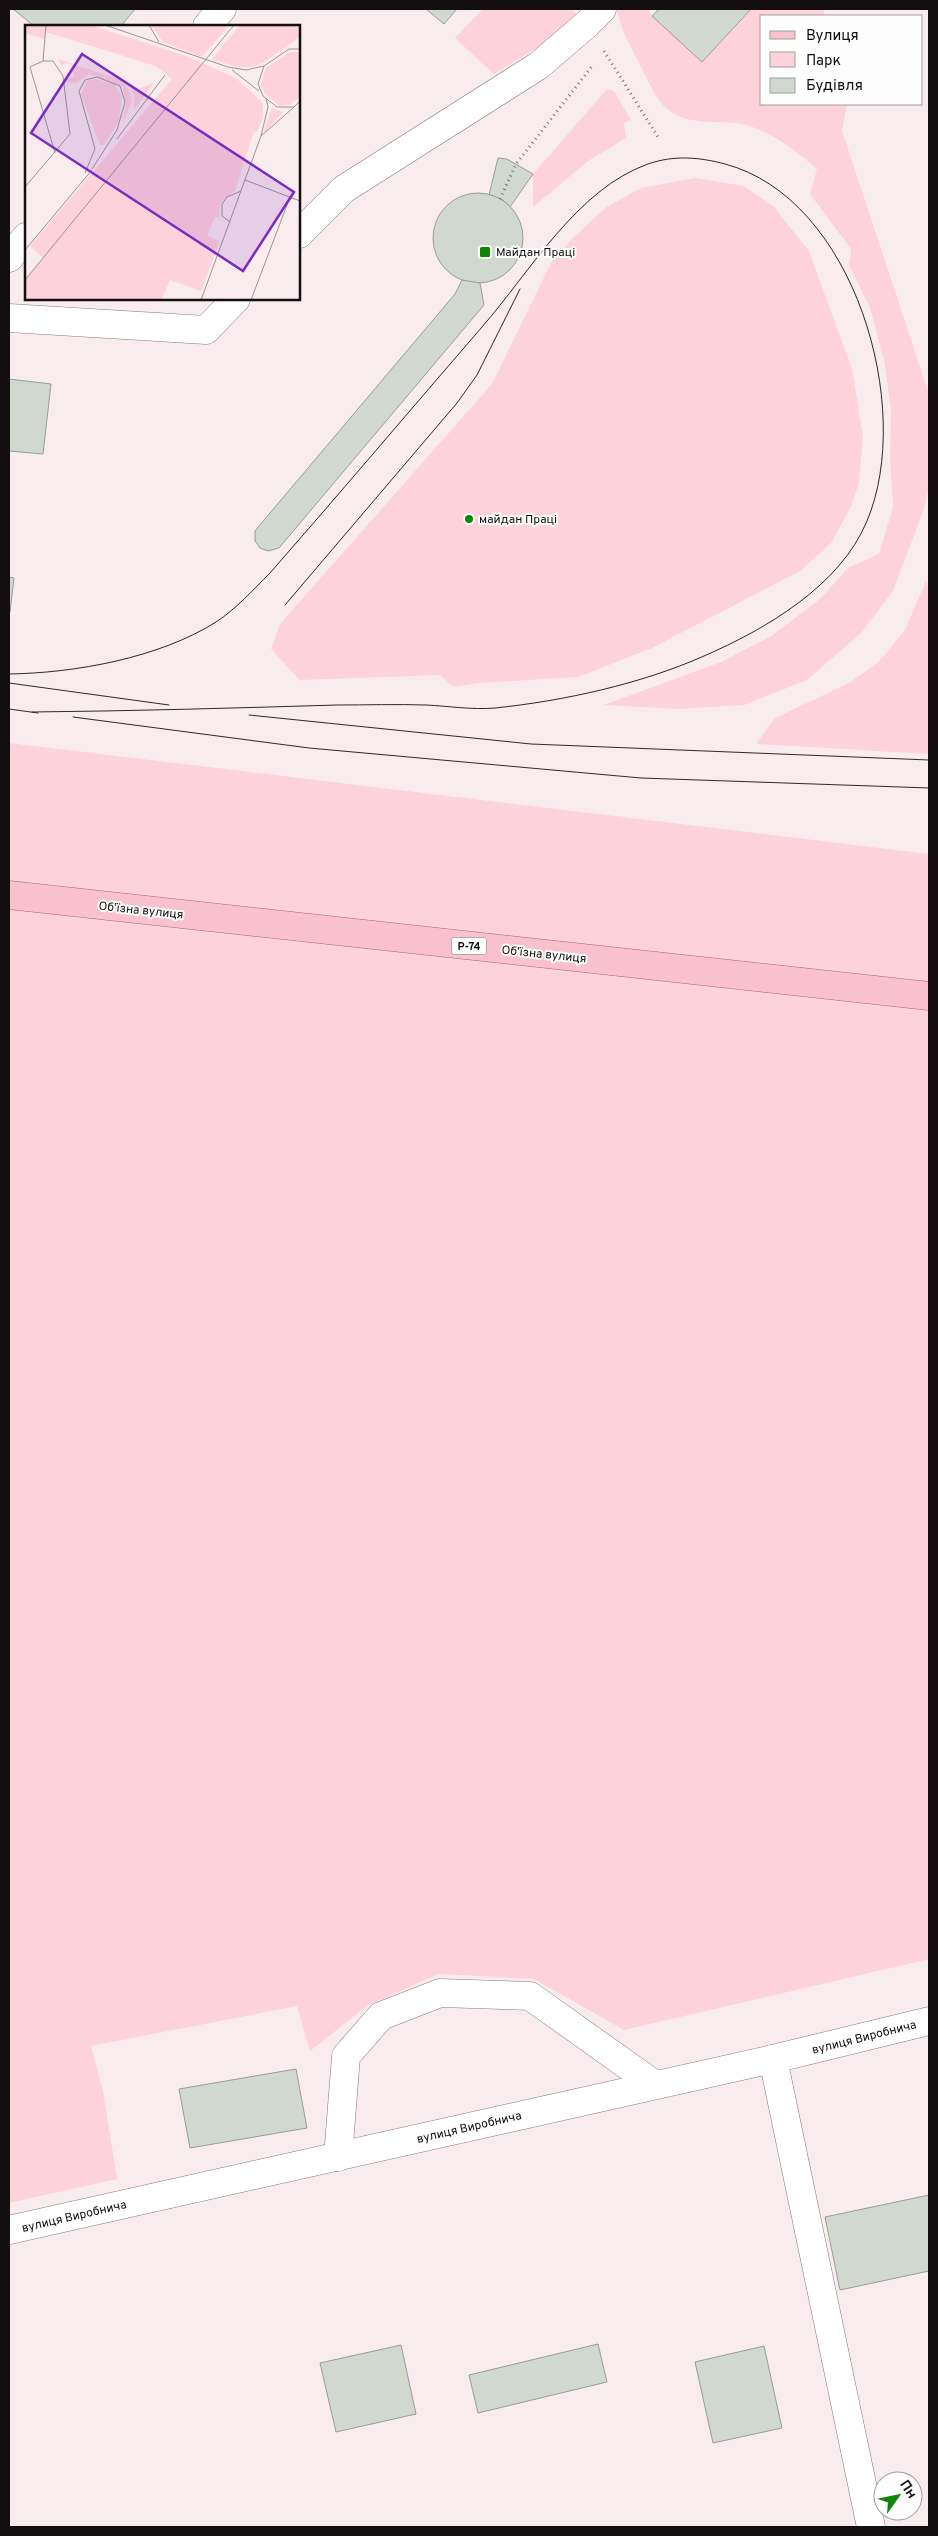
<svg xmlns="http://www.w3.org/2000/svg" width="938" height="2536" font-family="Overpass,sans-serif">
  <rect width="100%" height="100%" fill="#f9ecee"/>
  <!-- green -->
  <g fill="#fed2da">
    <polygon points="483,9 571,9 577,14 558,35 494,74 455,38"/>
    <path d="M617,9H648L652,16L702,62L751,9H823L825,16H762V104H847L842,131L929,394V487L924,509L893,591L862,632L807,680L744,705L679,709L604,705L721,662L773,635L821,598L848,568L879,554L893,507L890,458L891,409L884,360L870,308L849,265L851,249L810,194L817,169C796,151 776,135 750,126C724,118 691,128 668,110C655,99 646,76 638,61C630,45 620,28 617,9Z"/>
    <polygon points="607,89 614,91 631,120 624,123 626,138 588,161 533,207 533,174"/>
    <polygon points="695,178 744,186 774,207 809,251 852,369 863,437 859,482 851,507 831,543 800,571 652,648 578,677 479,683 454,687 440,675 300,680 271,649 280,624 492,384 551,263 572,239 605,208 641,188"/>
    <polygon points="926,581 929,590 929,754 756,744 775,718 849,683 879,662 905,630"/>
    <polygon points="9,743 929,854 929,1959 624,2030 534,1979 438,1974 367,2006 310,2051 297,2006 91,2046 103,2091 117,2179 9,2203"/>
  </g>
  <!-- building -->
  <g fill="#d1d8d0" stroke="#979e96">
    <polygon points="13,9 135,9 121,26 34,26"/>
    <polygon points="426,9 457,9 444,24"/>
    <polygon points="659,9 751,9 702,62 652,16"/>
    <polygon points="498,158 507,159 533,174 510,207 503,200 489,195"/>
    <circle cx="478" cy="238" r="45"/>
    <polygon points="462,280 480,283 484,305 279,548 268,551 260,548 255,541 255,531 259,526 455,294"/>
    <polygon points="9,379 51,384 43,454 9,451"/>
    <polygon points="9,577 14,578 10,612 9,612"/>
    <polygon points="296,2069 307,2128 190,2148 179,2089"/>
    <polygon points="929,2195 929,2271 840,2290 825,2217"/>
    <polygon points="598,2344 607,2382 478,2413 469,2375"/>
    <polygon points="401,2345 416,2414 336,2432 320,2363"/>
    <polygon points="764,2346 782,2428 713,2443 695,2362"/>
  </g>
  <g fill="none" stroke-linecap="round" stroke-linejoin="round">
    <defs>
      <g id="minor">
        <polyline points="207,26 222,9"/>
        <polyline points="299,234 344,189 538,66 587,24 602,9"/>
        <polyline points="9,258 26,237"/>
        <polyline points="9,318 206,330 236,299"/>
        <polyline points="773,2059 871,2527"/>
        <polyline points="338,2157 346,2056 381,2016 440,1993 530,1996 655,2085"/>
        <polyline points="9,2230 773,2059 929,2021"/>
      </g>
      <polyline id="major" points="9,895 929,996"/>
    </defs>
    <!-- minor casing -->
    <use href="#minor" stroke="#857a7c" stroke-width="29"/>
    <!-- major casing -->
    <use href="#major" stroke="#a56775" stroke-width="29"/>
    <!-- path -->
    <g stroke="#7b7374" stroke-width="3" stroke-dasharray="1 4" stroke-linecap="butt">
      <polyline points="604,51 658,137"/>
      <polyline points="500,199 516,164 593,65"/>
    </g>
    <!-- minor -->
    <use href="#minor" stroke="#fff" stroke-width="28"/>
    <!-- major -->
    <use href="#major" stroke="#f8c1cd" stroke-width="28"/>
    <!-- tram -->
    <g stroke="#2d282a" stroke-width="1">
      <polyline points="285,605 457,403 477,375 520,289"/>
      <path d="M9,674C75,673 159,658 216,622C236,609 253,590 270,573C341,492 411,409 482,327C530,272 577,189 648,164C674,155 699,157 725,164C854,198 915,407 867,521C840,586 766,629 704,656C641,684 563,701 495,708C472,710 448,706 426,705C396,704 367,705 337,705C236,708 134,711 32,712"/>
      <polyline points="9,683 169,705"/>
      <polyline points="9,709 38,713"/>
      <polyline points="249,715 531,744 929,760"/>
      <polyline points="73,717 309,748 641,778 929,788"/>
    </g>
  </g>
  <!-- markers -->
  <g fill="#0d8605" stroke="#fdfdfd" stroke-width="2">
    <rect x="479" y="246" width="12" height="12" rx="2.5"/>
    <circle cx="469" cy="519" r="5"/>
  </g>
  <g text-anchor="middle" stroke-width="4" stroke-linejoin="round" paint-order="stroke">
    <!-- shield labels -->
    <rect fill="#fdfdfd" stroke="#595657" stroke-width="1" x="451.5" y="937.5" width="35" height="17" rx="4"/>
    <g font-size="11" font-weight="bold" fill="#130f10">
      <text x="469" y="950">Р-74</text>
    </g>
    <!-- poi labels -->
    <g font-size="12" fill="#130f10" stroke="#fdfdfd" text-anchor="start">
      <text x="496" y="256">Майдан Праці</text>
      <text x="479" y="523">майдан Праці</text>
    </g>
    <!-- street labels -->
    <g font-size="12" fill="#130f10" stroke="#fdfdfd">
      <text transform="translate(141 910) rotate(6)" y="4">Обʼїзна вулиця</text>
      <text transform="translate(544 954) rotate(6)" y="4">Обʼїзна вулиця</text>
      <text transform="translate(864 2037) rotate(-14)" y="4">вулиця Виробнича</text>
      <text transform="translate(469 2127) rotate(-13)" y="4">вулиця Виробнича</text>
      <text transform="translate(74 2216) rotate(-13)" y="4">вулиця Виробнича</text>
    </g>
  </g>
  <!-- overview -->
  <g transform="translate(25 25)">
    <rect width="275" height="275" fill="#f9ecee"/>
    <path d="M0,0H65L161,31L211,53L238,78V92L232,107L229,106L210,166L195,178L194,193L190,192L182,211L195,216L176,266L145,255L136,275H0V255L18,233L5,221L147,54L131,41L21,7L19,14L0,8ZM126,0H204L177,32L138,17ZM215,0H275V12L238,38L226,42H212L187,34ZM265,27H275V71L265,80L255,81L240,69L236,60L241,43ZM33,34L96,55L104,65L107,77L98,96L101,78L97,61L64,49L52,58L41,57L39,54L49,52L46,39L40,38L37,41ZM71,54L89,59L97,72L94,96L79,120H75L56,69L62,56ZM129,58L109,85V70L105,62L115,63ZM247,83L258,87L240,107L239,106Z" fill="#fed2da"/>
    <path fill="none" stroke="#9d9495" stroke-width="1" d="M21,0L18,36L5,42L30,128M80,0L203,42L221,45L239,41M124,0L134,17M275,24H264L239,41L233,59L238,71L252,82H269L275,76M207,45L234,66M236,111L269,82M92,114L140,50M60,148L70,124L54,66L60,55L72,52L95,61L100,77L92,105L67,144M220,155L275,176M0,162L45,109L38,51L28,36H18M205,197L197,191V179L202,172L216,166M0,225L67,145M0,255L209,0M176,275L236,111L243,82L241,74M226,275L265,172"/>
    <path fill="#7b2cbf" fill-opacity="0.15" stroke="#7b2cbf" stroke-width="2.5" d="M57,29L269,167L218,246L6,108Z"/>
    <rect width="275" height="275" fill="none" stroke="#130f10" stroke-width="2.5"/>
  </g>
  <!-- border -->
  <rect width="938" height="2536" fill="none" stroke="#130f10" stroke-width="20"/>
  <!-- legend -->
  <rect x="760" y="15" width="162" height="90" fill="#fdfdfd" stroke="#9f9e9e"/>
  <rect x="770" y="31" width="25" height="8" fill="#f8c1cd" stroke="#9f9e9e"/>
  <text x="806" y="40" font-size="15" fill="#130f10">Вулиця</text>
  <rect x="770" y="52" width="25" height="15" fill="#fed2da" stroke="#9f9e9e"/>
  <text x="806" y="65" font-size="15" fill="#130f10">Парк</text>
  <rect x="770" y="78" width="25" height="15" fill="#d1d8d0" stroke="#9f9e9e"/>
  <text x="806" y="90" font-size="15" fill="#130f10">Будівля</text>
  <!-- north arrow -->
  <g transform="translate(898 2496) rotate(57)"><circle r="24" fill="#fdfdfd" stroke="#9f9e9e"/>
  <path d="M0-4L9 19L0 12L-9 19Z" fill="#0d8605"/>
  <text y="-8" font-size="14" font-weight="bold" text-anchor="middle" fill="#130f10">Пн</text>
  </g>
</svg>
